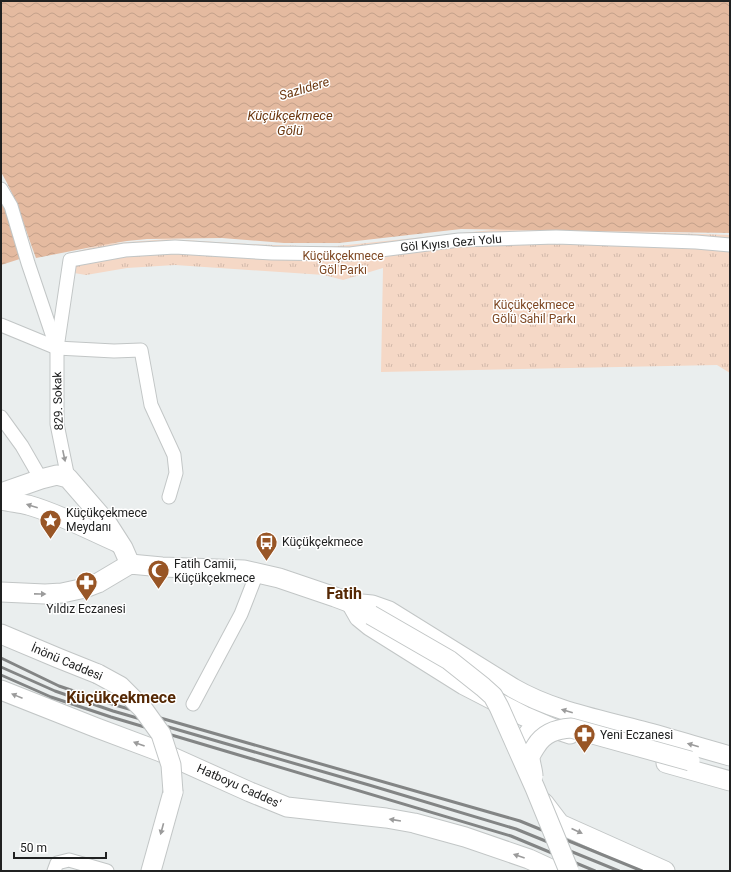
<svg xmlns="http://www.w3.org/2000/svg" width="731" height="872" font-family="Roboto,sans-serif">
  <defs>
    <pattern id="park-tufts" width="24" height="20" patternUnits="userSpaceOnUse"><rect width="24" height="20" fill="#f5d8c6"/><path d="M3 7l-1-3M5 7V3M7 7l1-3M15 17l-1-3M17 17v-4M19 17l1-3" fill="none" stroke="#d2b9aa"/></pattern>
    <pattern id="water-waves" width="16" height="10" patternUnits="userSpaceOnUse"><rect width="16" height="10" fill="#e4baa0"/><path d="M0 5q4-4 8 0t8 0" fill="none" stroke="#c3a08a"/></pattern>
  </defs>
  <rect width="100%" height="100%" fill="#eaeeee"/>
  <!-- park -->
  <polygon fill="url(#park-tufts)" points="501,229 583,230 730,235 730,373 717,365 381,372 383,268 343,280 324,275 175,265 127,268 86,275 68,272 71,253 104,244 168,239 248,244 328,247"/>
  <!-- water -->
  <g fill="url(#water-waves)">
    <path d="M1,1H730V233L461,229L339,243H284L222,238L147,239L127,241L102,245L36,258C25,229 17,199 1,172Z"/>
    <polygon points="1,189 26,257 1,265"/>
  </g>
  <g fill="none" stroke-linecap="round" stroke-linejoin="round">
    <defs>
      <g id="street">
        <polyline points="1,189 11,206 28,263 56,346"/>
        <polyline points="1,325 57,348 114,351 141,350 151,405 174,455 176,473 169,497"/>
        <polyline points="1,417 22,446 41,479"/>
        <polyline points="68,478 57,424 57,348 70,260 125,250 175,247 272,253 350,254 459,240 556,237 696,242 730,245"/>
        <polyline points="193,704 241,614 257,573"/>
        <polyline points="54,871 57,863 69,860 107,871"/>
      </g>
      <g id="secondary">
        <polyline points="1,493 41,479 57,475 68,478 107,523 123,548 130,564"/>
        <path d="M1,500C10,502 19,503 28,505C60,514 89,530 119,543"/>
        <polyline points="1,592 45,594 62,593 85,588 98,583 130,564 162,567 244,570 279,578 335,597 351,603 362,609"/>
        <polyline points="351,603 359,617 370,626 464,685 524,716 552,728 570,734"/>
        <path d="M351,603L372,605L389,611L513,688C553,711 598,719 642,731C672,739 701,748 730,756"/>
        <polyline points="1,634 58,658 98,674"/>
        <polyline points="1,690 97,728 161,752 250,792 287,807 386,818 414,823 465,837 529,859 555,871"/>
        <path d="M524,757C526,739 523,730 544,725"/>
        <polyline points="666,763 730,781"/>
        <polyline points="544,803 560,824 665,871"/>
        <polyline points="151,871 173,792"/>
      </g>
    </defs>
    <!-- street casing -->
    <use href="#street" stroke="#c2c6c6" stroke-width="15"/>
    <!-- secondary casing -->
    <use href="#secondary" stroke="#c2c6c6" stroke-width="21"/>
    <!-- street -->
    <use href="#street" stroke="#fff" stroke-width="13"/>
    <!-- secondary -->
    <use href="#secondary" stroke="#fff" stroke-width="19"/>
    <!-- rail -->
    <g stroke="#838585" stroke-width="3">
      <polyline points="1,658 59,686 115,705 520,821 642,871"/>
      <polyline points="1,667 55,691 113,711 369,785 516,829 619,871"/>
      <polyline points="1,675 51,697 111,717 511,836 595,871"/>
    </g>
    <defs>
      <g id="secondary-bridge">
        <polyline points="371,615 449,660 483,687 493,696 499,707 535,788 569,871"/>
        <polyline points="98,674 120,686 143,709 161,734 171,765 173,792"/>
        <path d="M533,776C533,771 530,763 530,757C531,754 534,749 536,746C544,733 556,729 571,728L690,761"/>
      </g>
    </defs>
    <!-- secondary-bridge casing -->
    <use href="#secondary-bridge" stroke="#c2c6c6" stroke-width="21" stroke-linecap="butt"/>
    <!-- secondary-bridge -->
    <use href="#secondary-bridge" stroke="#fff" stroke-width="19"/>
  </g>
  <!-- one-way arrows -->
  <defs><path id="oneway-solid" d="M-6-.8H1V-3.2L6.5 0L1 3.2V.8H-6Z"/></defs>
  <g fill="#9b9b9b">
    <use href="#oneway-solid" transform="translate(64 456) rotate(78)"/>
    <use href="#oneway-solid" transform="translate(32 506) rotate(-163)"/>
    <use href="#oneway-solid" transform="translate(40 594) rotate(1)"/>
    <use href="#oneway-solid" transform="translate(17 696) rotate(-158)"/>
    <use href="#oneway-solid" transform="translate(567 711) rotate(-164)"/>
    <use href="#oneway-solid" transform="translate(139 744) rotate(-160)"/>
    <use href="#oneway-solid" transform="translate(693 745) rotate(-164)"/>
    <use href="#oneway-solid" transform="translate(395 820) rotate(-171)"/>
    <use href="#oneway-solid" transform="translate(162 829) rotate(105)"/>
    <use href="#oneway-solid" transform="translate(577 831) rotate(24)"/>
    <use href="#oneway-solid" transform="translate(519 856) rotate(-161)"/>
  </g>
  <!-- icons -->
  <defs>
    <symbol id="sight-pin" viewBox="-11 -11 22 30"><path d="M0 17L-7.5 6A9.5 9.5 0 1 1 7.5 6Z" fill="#985525" stroke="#fff"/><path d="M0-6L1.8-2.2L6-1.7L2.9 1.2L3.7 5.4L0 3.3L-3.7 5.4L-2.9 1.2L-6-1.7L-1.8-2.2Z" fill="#fff"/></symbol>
    <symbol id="bus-pin" viewBox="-11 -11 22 30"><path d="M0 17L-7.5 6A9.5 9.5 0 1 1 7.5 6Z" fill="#985525" stroke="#fff"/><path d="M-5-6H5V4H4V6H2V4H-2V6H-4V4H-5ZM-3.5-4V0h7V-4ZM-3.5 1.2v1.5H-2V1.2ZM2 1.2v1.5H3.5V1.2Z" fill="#fff"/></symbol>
    <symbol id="mosque-pin" viewBox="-11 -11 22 30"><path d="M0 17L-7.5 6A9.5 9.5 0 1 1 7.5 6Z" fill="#985525" stroke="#fff"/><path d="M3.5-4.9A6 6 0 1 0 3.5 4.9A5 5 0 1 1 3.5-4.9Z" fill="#fff"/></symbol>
    <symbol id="pharmacy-pin" viewBox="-11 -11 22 30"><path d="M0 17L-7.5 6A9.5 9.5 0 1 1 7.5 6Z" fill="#985525" stroke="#fff"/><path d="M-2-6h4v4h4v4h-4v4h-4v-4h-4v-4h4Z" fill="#fff"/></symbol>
  </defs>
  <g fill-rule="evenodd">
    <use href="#sight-pin" x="38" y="508" width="25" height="34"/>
    <use href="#bus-pin" x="254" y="530" width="25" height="34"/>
    <use href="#mosque-pin" x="146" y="558" width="25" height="34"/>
    <use href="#pharmacy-pin" x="74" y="570" width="25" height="34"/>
    <use href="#pharmacy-pin" x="572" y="722" width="25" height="34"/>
  </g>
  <g text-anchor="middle" stroke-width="3" stroke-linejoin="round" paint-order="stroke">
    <!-- street labels -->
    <g font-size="12" fill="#202121" stroke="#fff">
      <text transform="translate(451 243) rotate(-5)" y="4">Göl Kıyısı Gezi Yolu</text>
      <text transform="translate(58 401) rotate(-92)" y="4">829. Sokak</text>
      <text transform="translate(67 662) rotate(23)" y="4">İnönü Caddesi</text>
      <text transform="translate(239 786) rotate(24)" y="4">Hatboyu Caddes'</text>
    </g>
    <!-- park labels -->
    <g font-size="12" fill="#7e4823" stroke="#fff">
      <text x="343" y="260">Küçükçekmece<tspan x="343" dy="14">Göl Parkı</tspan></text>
      <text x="534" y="309">Küçükçekmece<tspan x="534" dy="14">Gölü Sahil Parkı</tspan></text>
    </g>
    <!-- poi labels -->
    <g font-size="12" fill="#202121" stroke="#fff" text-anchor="start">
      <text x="66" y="517">Küçükçekmece<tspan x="66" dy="14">Meydanı</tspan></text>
      <text x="282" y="546">Küçükçekmece</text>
      <text x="174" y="568">Fatih Camii,<tspan x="174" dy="14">Küçükçekmece</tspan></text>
      <text x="86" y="613" text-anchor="middle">Yıldız Eczanesi</text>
      <text x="600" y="739">Yeni Eczanesi</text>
    </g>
    <!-- water labels -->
    <g font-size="13" font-style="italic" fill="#6c3810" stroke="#fff">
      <text transform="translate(304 88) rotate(-17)" y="5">Sazlıdere</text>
      <text x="290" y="120">Küçükçekmece<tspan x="290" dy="15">Gölü</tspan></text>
    </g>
    <!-- district labels -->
    <g font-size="16" font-weight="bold" fill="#552804" stroke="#fff">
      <text x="344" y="599">Fatih</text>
      <text x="121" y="703">Küçükçekmece</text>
    </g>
  </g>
  <!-- border -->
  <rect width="731" height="872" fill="none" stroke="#202121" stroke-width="4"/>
  <!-- scale -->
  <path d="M14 852v6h92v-6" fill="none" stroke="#202121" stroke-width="2"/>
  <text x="20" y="852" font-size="12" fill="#202121" stroke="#ffffff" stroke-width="3" paint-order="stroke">50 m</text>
</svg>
